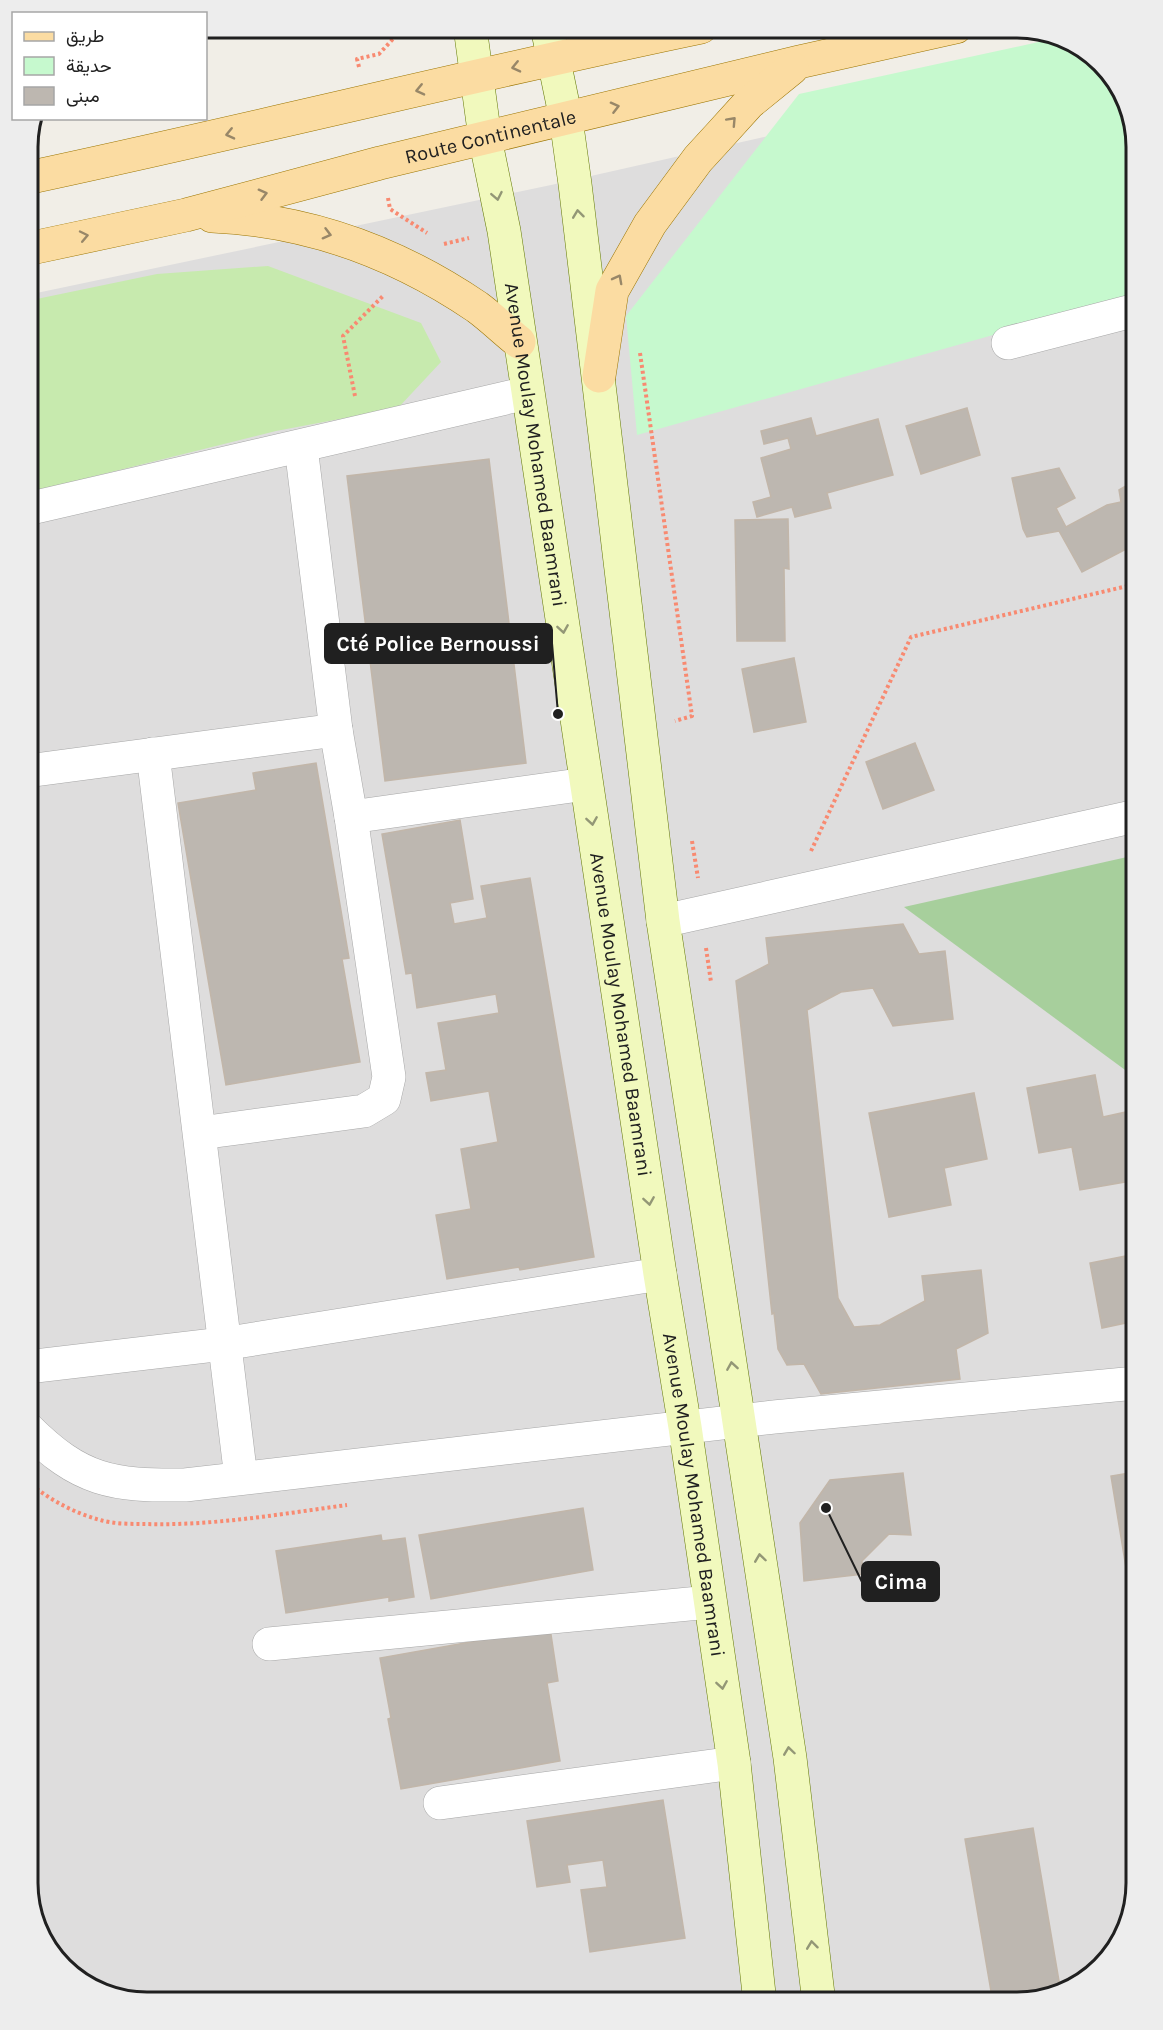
<svg xmlns="http://www.w3.org/2000/svg" width="1163" height="2030" font-family="Karla,Vazirmatn,sans-serif">
  <rect width="100%" height="100%" fill="#f1eee7"/>
  <!-- residential -->
  <polygon fill="#dedddd" points="1096,62 1124,94 1136,146 1136,1884 1116,1950 1069,1991 1017,2003 139,2003 80,1983 39,1936 27,1884 27,295 551,185"/>
  <!-- grass -->
  <polygon fill="#c7eaae" points="268,266 421,323 441,362 398,408 276,431 27,493 27,301 157,274"/>
  <!-- forest -->
  <polygon fill="#a7cf9c" points="1136,855 1136,1078 904,907"/>
  <!-- park -->
  <polygon fill="#c6f9ce" points="1057,38 1083,47 1124,94 1136,146 1136,295 637,435 626,316 799,94"/>
  <!-- building -->
  <g fill="#bdb7b0" stroke="#c2b6a9" stroke-width="1.5">
    <polygon points="967,408 980,455 921,474 906,426"/>
    <polygon points="811,418 816,436 878,419 893,475 827,493 831,508 795,517 792,507 757,517 753,502 771,497 761,458 791,449 788,438 764,444 761,431"/>
    <polygon points="489,459 526,763 385,781 347,476"/>
    <polygon points="1059,468 1075,498 1056,508 1066,527 1107,505 1121,502 1119,490 1136,480 1136,531 1125,533 1128,548 1082,572 1059,531 1027,537 1023,529 1012,478"/>
    <polygon points="788,519 789,569 784,568 785,641 737,641 735,520"/>
    <polygon points="794,658 806,722 754,732 742,669"/>
    <polygon points="915,743 934,790 883,809 866,762"/>
    <polygon points="316,763 349,958 342,959 360,1062 226,1085 178,803 256,790 253,773"/>
    <polygon points="460,820 473,899 450,903 454,924 487,918 481,886 530,878 594,1257 520,1270 519,1267 447,1279 436,1215 471,1209 461,1149 498,1142 489,1091 431,1101 426,1073 446,1070 438,1023 499,1013 496,994 417,1008 412,973 406,974 382,834"/>
    <polygon points="903,924 919,954 945,951 953,1019 893,1026 873,988 841,992 807,1010 838,1298 854,1327 880,1325 925,1301 922,1276 981,1270 988,1333 956,1349 960,1379 821,1394 804,1364 787,1365 778,1349 774,1313 772,1314 736,981 769,964 766,938"/>
    <polygon points="1095,1075 1103,1117 1135,1110 1136,1180 1080,1190 1072,1147 1039,1153 1027,1088"/>
    <polygon points="974,1093 987,1159 944,1168 951,1205 889,1217 869,1113"/>
    <polygon points="1136,1254 1136,1362 1133,1362 1126,1323 1102,1328 1090,1263"/>
    <polygon points="1136,1472 1136,1629 1111,1476"/>
    <polygon points="903,1473 911,1535 889,1534 862,1561 863,1574 804,1581 800,1523 830,1480"/>
    <polygon points="583,1508 593,1570 431,1599 419,1535"/>
    <polygon points="381,1535 382,1541 405,1538 414,1597 389,1601 389,1597 286,1613 276,1551"/>
    <polygon points="550,1628 558,1681 547,1683 560,1761 401,1789 388,1719 391,1718 380,1658"/>
    <polygon points="663,1800 685,1938 590,1952 581,1890 607,1887 603,1860 567,1865 570,1882 537,1887 527,1821"/>
    <polygon points="1033,1828 1061,1993 1017,2003 993,2003 965,1839"/>
  </g>
  <g fill="none" stroke-linecap="round" stroke-linejoin="round">
    <defs>
      <g id="street">
        <polyline points="1008,343 1136,310"/>
        <polyline points="27,509 527,393"/>
        <polyline points="153,754 241,1478"/>
        <polyline points="27,771 336,730"/>
        <polyline points="351,817 586,784"/>
        <polyline points="663,921 1136,816"/>
        <polyline points="200,1133 364,1111 384,1099 389,1077 351,817 336,730 301,447"/>
        <polyline points="27,1367 223,1344 660,1274"/>
        <path d="M27,1428C80,1481 112,1486 185,1485L774,1417L1136,1383"/>
        <polyline points="269,1644 710,1602"/>
        <polyline points="440,1803 734,1763"/>
      </g>
      <g id="secondary">
        <path id="s1" d="M470,27L485,138L504,231L660,1274L685,1427L734,1763L760,2003"/>
        <polyline points="547,27 566,119 575,184 663,921 790,1758 819,2003"/>
      </g>
      <g id="primary">
        <path d="M27,178C252,130 475,74 701,27"/>
        <path d="M212,216C310,220 396,252 477,307C492,318 505,331 519,342"/>
        <path id="s2" d="M27,249L186,215L380,163L799,62L956,27"/>
        <polyline points="599,376 612,291 650,224 698,159 720,135 749,103 792,68"/>
      </g>
    </defs>
    <!-- street casing -->
    <use href="#street" stroke="#a7a7a7" stroke-width="34"/>
    <!-- secondary casing -->
    <use href="#secondary" stroke="#637806" stroke-width="34"/>
    <!-- primary casing -->
    <use href="#primary" stroke="#9b7502" stroke-width="34"/>
    <!-- path -->
    <g stroke="#f88a71" stroke-width="4" stroke-dasharray="3 3" stroke-linecap="butt">
      <polyline points="359,67 357,59 379,54 404,27"/>
      <polyline points="388,198 390,209 427,233"/>
      <polyline points="444,244 469,238"/>
      <polyline points="640,353 692,716 675,721"/>
      <polyline points="355,396 343,336 384,295"/>
      <polyline points="692,841 698,878"/>
      <polyline points="811,851 911,637 1136,584"/>
      <polyline points="706,948 711,982"/>
      <path d="M27,1481C48,1499 74,1513 100,1520C114,1524 131,1524 146,1524C213,1526 281,1514 347,1505"/>
    </g>
    <!-- street -->
    <use href="#street" stroke="#fff" stroke-width="33"/>
    <!-- secondary -->
    <use href="#secondary" stroke="#f1f9bd" stroke-width="33"/>
    <!-- primary -->
    <use href="#primary" stroke="#fbdca2" stroke-width="33"/>
  </g>
  <!-- one-way arrows -->
  <defs><path id="oneway-chevron" d="M-2-3.5L2.5 0L-2 3.5" fill="none" stroke-width="1.6" stroke-linecap="round" stroke-linejoin="round" transform="scale(1.5)"/></defs>
  <g stroke="#988768">
    <use href="#oneway-chevron" transform="translate(516 67) rotate(167)"/>
    <use href="#oneway-chevron" transform="translate(420 90) rotate(167)"/>
    <use href="#oneway-chevron" transform="translate(615 107) rotate(-14)"/>
    <use href="#oneway-chevron" transform="translate(732 121) rotate(-47)"/>
    <use href="#oneway-chevron" transform="translate(230 134) rotate(167)"/>
    <use href="#oneway-chevron" transform="translate(263 194) rotate(-15)"/>
    <use href="#oneway-chevron" transform="translate(327 234) rotate(15)"/>
    <use href="#oneway-chevron" transform="translate(84 236) rotate(-12)"/>
    <use href="#oneway-chevron" transform="translate(618 279) rotate(-62)"/>
  </g>
  <g stroke="#939776">
    <use href="#oneway-chevron" transform="translate(497 196) rotate(79)"/>
    <use href="#oneway-chevron" transform="translate(578 214) rotate(-97)"/>
    <use href="#oneway-chevron" transform="translate(563 629) rotate(81)"/>
    <use href="#oneway-chevron" transform="translate(592 821) rotate(81)"/>
    <use href="#oneway-chevron" transform="translate(649 1201) rotate(81)"/>
    <use href="#oneway-chevron" transform="translate(732 1366) rotate(-99)"/>
    <use href="#oneway-chevron" transform="translate(760 1558) rotate(-98)"/>
    <use href="#oneway-chevron" transform="translate(722 1685) rotate(81)"/>
    <use href="#oneway-chevron" transform="translate(789 1751) rotate(-98)"/>
    <use href="#oneway-chevron" transform="translate(812 1945) rotate(-97)"/>
  </g>
  <g text-anchor="middle" stroke-width="4.5" stroke-linejoin="round" paint-order="stroke">
    <!-- street labels -->
    <g font-size="20" fill="#202020" stroke="#fff">
      <text dy="7" stroke="none"><textPath href="#s2" startOffset="477">Route Continentale</textPath></text>
      <text dy="7" stroke="none"><textPath href="#s1" startOffset="423">Avenue Moulay Mohamed Baamrani</textPath></text>
      <text dy="7" stroke="none"><textPath href="#s1" startOffset="999">Avenue Moulay Mohamed Baamrani</textPath></text>
      <text dy="7" stroke="none"><textPath href="#s1" startOffset="1485">Avenue Moulay Mohamed Baamrani</textPath></text>
    </g>
  </g>
  <!-- crop -->
  <path d="M0 0H1163V2030H0ZM147 38H1017A109 109 0 0 1 1126 147V1883A109 109 0 0 1 1017 1992H147A109 109 0 0 1 38 1883V147A109 109 0 0 1 147 38Z" fill="#ededed" fill-rule="evenodd"/>
  <path fill="none" stroke="#202020" stroke-width="3" d="M147 38H1017A109 109 0 0 1 1126 147V1883A109 109 0 0 1 1017 1992H147A109 109 0 0 1 38 1883V147A109 109 0 0 1 147 38Z"/>
  <!-- callouts -->
  <path fill="none" stroke="#202020" stroke-width="2" d="M558 714L552 643M826 1508L862 1582"/>
  <g fill="#202020" stroke="#fff" stroke-width="2">
    <circle cx="558" cy="714" r="6"/>
    <circle cx="826" cy="1508" r="6"/>
  </g>
  <g fill="#202020" stroke="#202020" stroke-width="2">
    <rect x="325" y="624" width="227" height="39" rx="6"/>
    <rect x="862" y="1562" width="77" height="39" rx="6"/>
  </g>
  <g font-size="21" text-anchor="middle" font-weight="bold" fill="#fff">
    <text x="438" y="651">Cté Police Bernoussi</text>
    <text x="901" y="1589">Cima</text>
  </g>
  <!-- legend -->
  <rect x="12" y="12" width="195" height="108" fill="#ffffff" stroke="#a6a6a6" stroke-width="1.5"/>
  <rect x="24" y="32" width="30" height="9" fill="#fbdca2" stroke="#a6a6a6" stroke-width="1.5"/>
  <text x="66" y="42" font-size="18" fill="#202020">طريق</text>
  <rect x="24" y="57" width="30" height="18" fill="#c6f9ce" stroke="#a6a6a6" stroke-width="1.5"/>
  <text x="66" y="72" font-size="18" fill="#202020">حديقة</text>
  <rect x="24" y="87" width="30" height="18" fill="#bdb7b0" stroke="#a6a6a6" stroke-width="1.5"/>
  <text x="66" y="102" font-size="18" fill="#202020">مبنى</text>
</svg>
